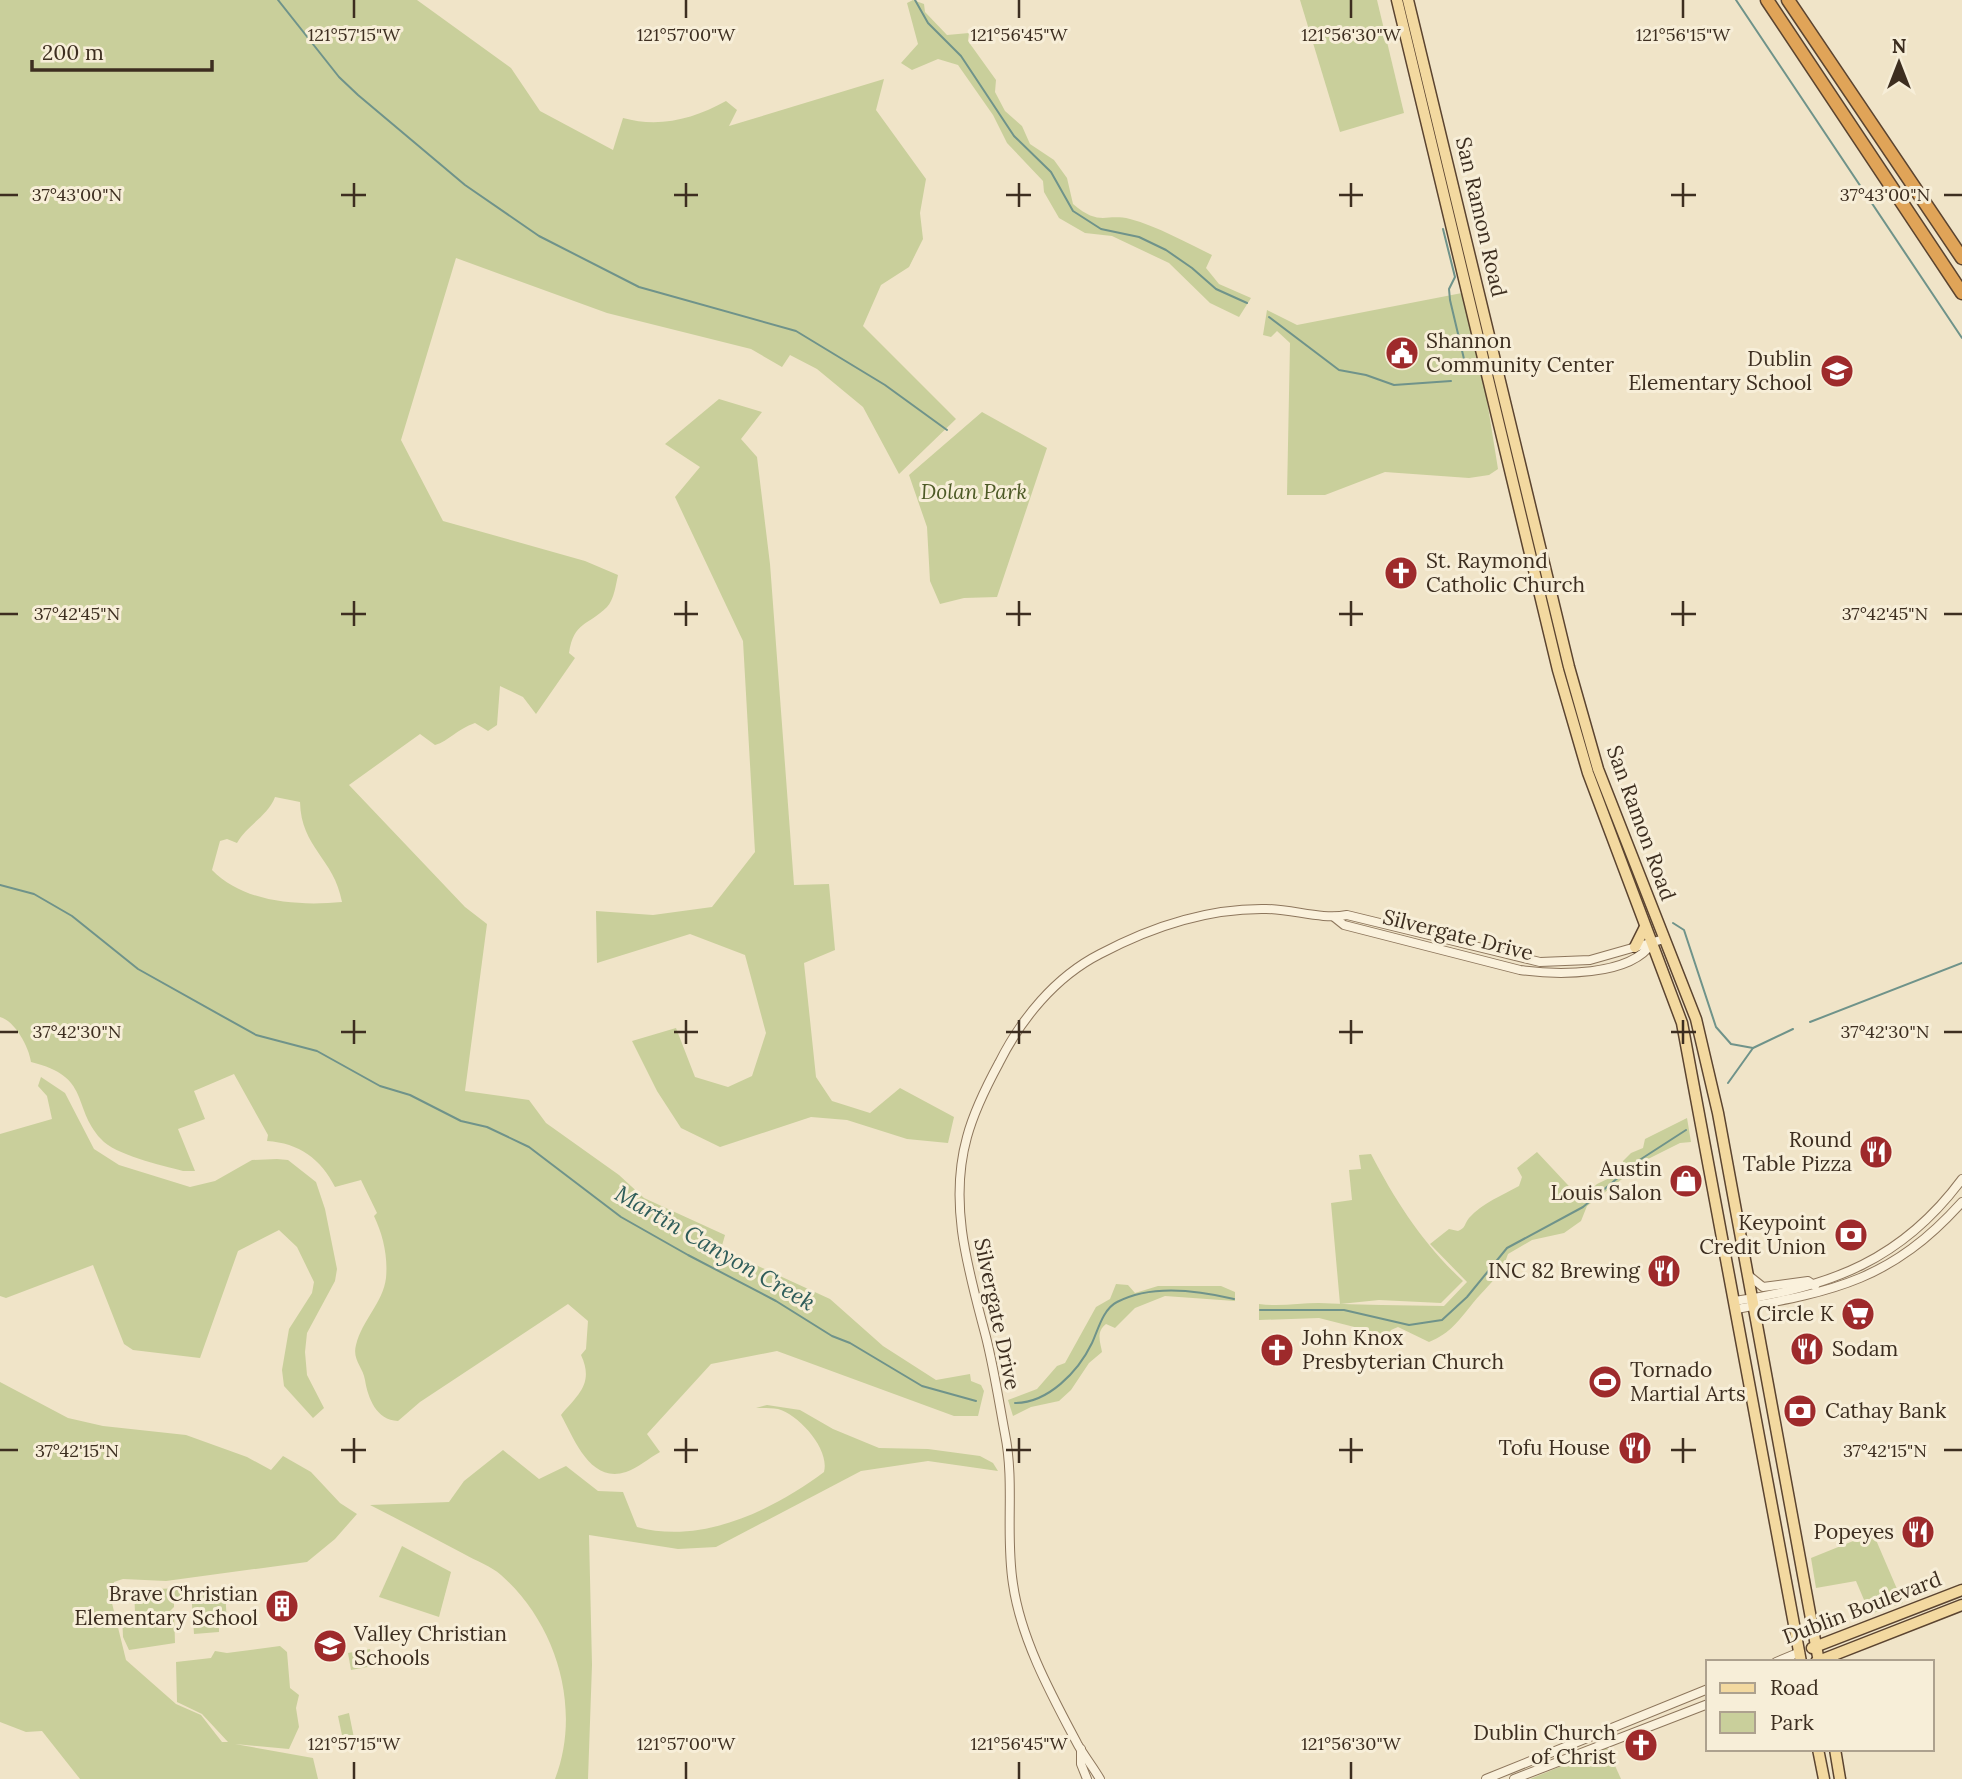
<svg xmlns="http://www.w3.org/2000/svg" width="1962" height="1779" font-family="Lora,serif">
  <rect width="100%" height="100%" fill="#f0e4c8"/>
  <!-- green -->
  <g fill="#c9cf9b" fill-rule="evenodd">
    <path d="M0,0H417L511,68L540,111L613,150L623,118C659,128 694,119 726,101L737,110L729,126L884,79L876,110L926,179L920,213L923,239L909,267L881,285L863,326L956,419L899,474L863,407L817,369L790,355L782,367L751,349L607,313L456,258L401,440L443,521L585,561L618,575C616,584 614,600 607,607C588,626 574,621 569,653L575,658L536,714L523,697L500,686L497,725L488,731L475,723C457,729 449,741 435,745L420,734L349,785L465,907L487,924L465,1091L529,1100L546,1123L619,1175L644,1198L725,1235L721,1249L830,1299L883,1346L936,1380L970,1374L971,1381L981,1385L984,1391L978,1416H954L777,1351L711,1364L647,1434L660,1452C649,1458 638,1468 626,1472C590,1484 574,1438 561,1415C579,1394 594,1383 581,1355L586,1349L588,1321L568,1304L420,1402L398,1421C376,1420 368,1398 365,1380C363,1367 352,1360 356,1345C362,1320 383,1303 386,1278C388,1256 383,1235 374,1216L377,1213L361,1180L335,1187C321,1159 299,1143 267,1141L268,1135L234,1074L194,1091L205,1119L178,1129L195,1171H183C161,1165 115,1155 101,1139C71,1106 92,1077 31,1062C29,1047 15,1021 0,1017ZM275,797L300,802C301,848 334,858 342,902C299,906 244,903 212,870L220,841L227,839L237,843C247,825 268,816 275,797Z"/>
    <path d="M913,0L924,4L925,12L947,35L969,33L968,41L996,80L995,92L1005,111L1022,126L1030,144L1054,160L1067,178L1073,204C1100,227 1105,213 1130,219C1157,226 1187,243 1212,255L1206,268L1219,284L1251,298L1239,317L1210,303L1169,263L1112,236L1085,233L1059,218L1044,192L1043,181L1007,143L993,115L958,65L938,59L912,70L901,63L918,44L907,3Z"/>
    <polygon points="1300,0 1377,0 1404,113 1340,132"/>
    <polygon points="1462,293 1485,388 1498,469 1489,475 1469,478 1385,472 1325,495 1287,495 1290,343 1277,331 1271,337 1263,335 1267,310 1297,325"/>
    <polygon points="719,399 762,412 741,439 757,457 770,564 794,885 829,884 835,950 804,963 816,1077 832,1101 870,1113 900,1088 954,1117 948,1143 907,1139 847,1120 811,1117 720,1147 681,1128 657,1091 632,1041 676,1028 695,1077 728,1087 752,1076 766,1033 745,955 690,934 597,963 596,911 653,915 712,907 755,852 743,641 675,497 700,467 665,444"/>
    <polygon points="982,412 1047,448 997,597 964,598 940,604 930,581 927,527 909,475"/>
    <polygon points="41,1077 65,1093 94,1149 119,1165 190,1187 215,1181 252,1160 277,1159 288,1160 316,1182 325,1209 337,1269 335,1281 307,1333 305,1352 307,1375 324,1408 313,1418 284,1386 282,1370 289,1329 312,1293 314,1282 297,1247 279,1230 238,1251 200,1358 133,1350 124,1344 93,1265 6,1298 0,1296 0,1134 52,1119 47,1096 38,1086"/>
    <path d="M1687,1118L1691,1142L1680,1143L1648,1159L1587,1206L1581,1221L1564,1233L1532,1240L1508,1254C1501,1276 1488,1285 1473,1303C1459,1320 1451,1333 1429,1342L1398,1327L1391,1330L1383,1346L1367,1345L1370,1331L1319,1318L1259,1320V1304C1280,1307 1299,1303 1319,1303C1361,1305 1402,1305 1444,1306L1467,1282L1430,1244L1449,1229L1458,1231C1466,1228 1464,1224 1469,1218C1482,1203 1503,1195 1519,1186L1522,1177L1517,1168L1537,1152L1581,1199L1597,1184L1624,1171L1623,1161L1631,1153L1643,1148L1645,1139Z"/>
    <path d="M1371,1154C1396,1202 1423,1244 1463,1281L1441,1303L1379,1300L1340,1304L1331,1203L1352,1200L1349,1170L1361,1169L1359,1155Z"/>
    <path d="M1116,1284L1128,1285L1135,1293L1158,1286H1221L1235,1292V1301L1165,1296L1135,1308L1115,1328L1106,1324C1096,1332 1100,1341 1102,1352L1089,1363L1071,1390L1059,1401L1031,1407L1013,1416L1008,1400L1037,1389L1057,1366L1065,1363L1096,1307L1110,1299Z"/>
    <polygon points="0,1382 68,1418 103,1426 186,1435 247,1457 271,1470 283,1456 311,1472 340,1503 357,1514 335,1539 307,1562 166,1581 123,1579 114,1582 110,1595 126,1660 176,1704 201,1715 222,1742 228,1742 202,1714 177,1702 176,1662 211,1658 215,1651 227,1653 280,1646 287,1652 290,1688 299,1695 296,1708 299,1727 289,1749 235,1744 313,1758 318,1779 80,1779 42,1731 26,1732 0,1722"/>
    <path d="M767,1405L800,1410L833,1429L879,1448L928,1449L980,1456L993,1463L998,1471L928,1461L861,1471L716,1547L678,1549L589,1535L592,1665L588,1779H555C582,1709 557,1624 501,1575C491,1566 476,1561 464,1554C433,1538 402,1521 370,1505L449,1502L464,1481L503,1450L539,1479L566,1466L598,1491L623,1492L637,1527C702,1545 773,1510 824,1472C830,1449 799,1415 778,1409C771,1408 763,1408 756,1408Z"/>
    <polygon points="1873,1533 1903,1603 1870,1614 1856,1581 1816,1588 1811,1558"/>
    <polygon points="402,1546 451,1572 439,1617 379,1597"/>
    <polygon points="180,1588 180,1599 174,1599 174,1607 170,1611 174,1611 175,1643 129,1650 123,1637 122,1614 150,1612 135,1612 134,1590"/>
    <polygon points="225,1588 227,1625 219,1626 219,1632 194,1634 191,1590"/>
    <polygon points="370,1649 373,1666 351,1670 348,1653"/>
    <polygon points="349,1713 354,1738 343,1740 338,1716"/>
    <polygon points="1607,1748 1621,1779 1530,1779 1606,1748"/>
  </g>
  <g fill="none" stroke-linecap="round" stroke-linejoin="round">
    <!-- stream -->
    <g stroke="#6f938a" stroke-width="2">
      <polyline points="278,0 339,77 358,95 465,185 539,236 639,287 796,331 885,385 947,430"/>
      <polyline points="915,0 928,23 961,56 1014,136 1051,172 1073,211 1101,229 1139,237 1166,250 1192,268 1216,289 1247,303"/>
      <polyline points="1736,0 1962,338"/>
      <polyline points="1443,229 1455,277 1449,289 1450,300 1464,359 1461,372"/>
      <polyline points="1269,317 1339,370 1366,375 1394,385 1451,381"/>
      <polyline points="0,885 34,894 72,916 138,969 256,1035 317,1051 380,1086 410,1095 461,1121 487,1127 529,1147 621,1217 688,1255 776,1301 832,1336 850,1343 922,1386 976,1401"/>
      <polyline points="1673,923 1684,930 1716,1027 1731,1044 1753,1048"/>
      <polyline points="1810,1022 1962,963"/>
      <polyline points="1728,1083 1753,1048 1793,1029"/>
      <polyline points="1260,1310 1344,1310 1409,1325 1442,1320 1467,1297 1507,1248 1583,1207 1638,1161 1686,1130"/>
      <path d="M1015,1403C1048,1403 1078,1372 1092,1343C1098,1330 1103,1309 1117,1302C1151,1284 1197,1290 1234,1299"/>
    </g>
    <defs>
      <g id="minor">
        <path d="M1334,917L1344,925L1520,970C1556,975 1630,977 1652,943"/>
        <polyline points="1748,1275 1763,1287 1808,1281 1815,1286"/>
        <path d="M1735,1301C1831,1287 1903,1259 1962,1179"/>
        <path d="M1737,1309C1835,1291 1892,1280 1962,1202"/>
        <polyline points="1776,1662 1800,1652"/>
        <polyline points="1081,1749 1081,1764 1087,1779"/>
        <path d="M1100,1779C1093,1767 1085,1757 1078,1745C1052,1696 1021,1640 1013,1584C1005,1534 1015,1484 1005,1434C999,1402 994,1369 986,1337C969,1272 948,1205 967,1137C974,1111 986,1087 999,1063C1021,1019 1055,977 1100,954C1151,927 1208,908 1266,909C1293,909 1321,920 1347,915L1540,962L1590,960L1664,939"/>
        <polyline points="1486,1779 1708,1689"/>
        <polyline points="1514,1779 1708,1704"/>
      </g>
      <g id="major">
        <polyline points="1397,0 1558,670 1588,773 1682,1023 1801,1662"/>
        <polyline points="1408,0 1569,667 1598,769 1696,1019 1718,1113 1819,1662"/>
        <polyline points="1635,947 1645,927"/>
        <polyline points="1812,1648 1962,1590"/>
        <polyline points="1816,1662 1962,1605"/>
        <polyline points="1818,1749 1824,1779"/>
        <polyline points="1835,1749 1840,1779"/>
      </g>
      <g id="highway">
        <polyline points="1767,0 1962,293"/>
        <polyline points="1788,0 1962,258"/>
      </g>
    </defs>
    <!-- minor casing -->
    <use href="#minor" stroke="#8d765c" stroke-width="10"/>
    <!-- major casing -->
    <use href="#major" stroke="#5b4430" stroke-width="13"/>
    <!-- highway casing -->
    <use href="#highway" stroke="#5b4430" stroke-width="15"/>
    <!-- minor -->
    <use href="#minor" stroke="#faf1dc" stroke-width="8"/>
    <!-- major -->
    <use href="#major" stroke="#f3d9a0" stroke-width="10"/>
    <!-- highway -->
    <use href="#highway" stroke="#e0a458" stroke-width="12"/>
  </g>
  <!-- ticks -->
  <path fill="none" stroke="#3d2e20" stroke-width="2.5" d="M354,0V18M686,0V18M1019,0V18M1351,0V18M1683,0V18M354,183V207M686,183V207M1019,183V207M1351,183V207M1683,183V207M0,195H18M341,195H366M674,195H698M1006,195H1031M1339,195H1363M1671,195H1696M1944,195H1962M354,601V626M686,601V626M1019,601V626M1351,601V626M1683,601V626M0,614H18M341,614H366M674,614H698M1006,614H1031M1339,614H1363M1671,614H1696M1944,614H1962M354,1020V1044M686,1020V1044M1019,1020V1044M1351,1020V1044M1683,1020V1044M0,1032H18M341,1032H366M674,1032H698M1006,1032H1031M1339,1032H1363M1671,1032H1696M1944,1032H1962M354,1438V1463M686,1438V1463M1019,1438V1463M1351,1438V1463M1683,1438V1463M0,1450H18M341,1450H366M674,1450H698M1006,1450H1031M1339,1450H1363M1671,1450H1696M1944,1450H1962M354,1762V1779M686,1762V1779M1019,1762V1779M1351,1762V1779"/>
  <!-- icons -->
  <defs>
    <symbol id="civic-disc" viewBox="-11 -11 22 22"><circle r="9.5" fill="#9e2a2b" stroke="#f7eed8"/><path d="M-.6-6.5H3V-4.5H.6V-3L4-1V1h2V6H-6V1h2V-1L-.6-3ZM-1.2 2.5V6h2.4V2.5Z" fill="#fff"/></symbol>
    <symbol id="school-disc" viewBox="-11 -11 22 22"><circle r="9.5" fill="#9e2a2b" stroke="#f7eed8"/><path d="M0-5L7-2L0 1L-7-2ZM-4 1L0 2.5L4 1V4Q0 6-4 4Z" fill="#fff"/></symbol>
    <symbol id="church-disc" viewBox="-11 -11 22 22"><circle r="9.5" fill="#9e2a2b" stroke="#f7eed8"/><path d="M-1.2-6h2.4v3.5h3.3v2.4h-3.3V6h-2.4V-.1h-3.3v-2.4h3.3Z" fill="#fff"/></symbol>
    <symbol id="restaurant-disc" viewBox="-11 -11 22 22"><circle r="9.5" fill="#9e2a2b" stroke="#f7eed8"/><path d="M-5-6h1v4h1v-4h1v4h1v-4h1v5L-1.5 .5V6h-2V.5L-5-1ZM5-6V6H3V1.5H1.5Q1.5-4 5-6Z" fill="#fff"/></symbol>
    <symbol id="shop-disc" viewBox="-11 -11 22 22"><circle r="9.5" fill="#9e2a2b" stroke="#f7eed8"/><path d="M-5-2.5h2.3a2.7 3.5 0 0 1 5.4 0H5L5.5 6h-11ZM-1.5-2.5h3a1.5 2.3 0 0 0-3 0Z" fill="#fff"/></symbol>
    <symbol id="bank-disc" viewBox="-11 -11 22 22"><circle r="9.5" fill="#9e2a2b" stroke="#f7eed8"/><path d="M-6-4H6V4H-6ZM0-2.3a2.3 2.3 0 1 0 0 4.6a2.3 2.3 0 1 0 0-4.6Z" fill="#fff"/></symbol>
    <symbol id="supermarket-disc" viewBox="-11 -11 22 22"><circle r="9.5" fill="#9e2a2b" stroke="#f7eed8"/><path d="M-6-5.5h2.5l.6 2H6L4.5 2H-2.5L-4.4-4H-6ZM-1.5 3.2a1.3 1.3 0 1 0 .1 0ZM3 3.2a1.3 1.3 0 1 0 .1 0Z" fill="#fff"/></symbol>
    <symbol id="stadium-disc" viewBox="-11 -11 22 22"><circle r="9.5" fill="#9e2a2b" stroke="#f7eed8"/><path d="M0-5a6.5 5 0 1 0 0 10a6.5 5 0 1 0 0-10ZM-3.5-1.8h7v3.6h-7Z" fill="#fff"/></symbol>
    <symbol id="building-disc" viewBox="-11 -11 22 22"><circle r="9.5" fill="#9e2a2b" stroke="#f7eed8"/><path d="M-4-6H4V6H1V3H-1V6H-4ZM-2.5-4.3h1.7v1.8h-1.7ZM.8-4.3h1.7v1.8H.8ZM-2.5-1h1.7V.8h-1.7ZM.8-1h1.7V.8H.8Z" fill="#fff"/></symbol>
  </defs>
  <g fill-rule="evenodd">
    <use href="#civic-disc" x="1383" y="334" width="38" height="38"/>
    <use href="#school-disc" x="1818" y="352" width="38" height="38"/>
    <use href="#church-disc" x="1382" y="554" width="38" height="38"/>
    <use href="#restaurant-disc" x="1857" y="1133" width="38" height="38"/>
    <use href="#shop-disc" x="1667" y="1162" width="38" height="38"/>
    <use href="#bank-disc" x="1832" y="1216" width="38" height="38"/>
    <use href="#restaurant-disc" x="1645" y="1252" width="38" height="38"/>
    <use href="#supermarket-disc" x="1839" y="1295" width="38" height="38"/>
    <use href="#restaurant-disc" x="1788" y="1330" width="38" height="38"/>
    <use href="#church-disc" x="1258" y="1331" width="38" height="38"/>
    <use href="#stadium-disc" x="1586" y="1363" width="38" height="38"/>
    <use href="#bank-disc" x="1781" y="1392" width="38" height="38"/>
    <use href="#restaurant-disc" x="1616" y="1429" width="38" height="38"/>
    <use href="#restaurant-disc" x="1899" y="1513" width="38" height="38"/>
    <use href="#building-disc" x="263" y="1587" width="38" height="38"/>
    <use href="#school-disc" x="311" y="1627" width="38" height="38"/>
    <use href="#church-disc" x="1622" y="1726" width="38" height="38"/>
  </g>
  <g text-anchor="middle" stroke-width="6" stroke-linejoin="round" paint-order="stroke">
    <!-- street labels -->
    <g font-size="21" fill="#3d2e20" stroke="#f7eed8">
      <text transform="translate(1481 217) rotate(77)" y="7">San Ramon Road</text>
      <text transform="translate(1641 823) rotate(70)" y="7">San Ramon Road</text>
      <text transform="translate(1458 935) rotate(14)" y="7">Silvergate Drive</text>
      <text transform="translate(997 1314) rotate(78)" y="7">Silvergate Drive</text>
      <text transform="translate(1862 1608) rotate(-21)" y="7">Dublin Boulevard</text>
    </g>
    <!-- poi labels -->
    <g font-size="21" fill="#3d2e20" stroke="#f7eed8" text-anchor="end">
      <text x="1426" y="348" text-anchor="start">Shannon<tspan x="1426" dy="24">Community Center</tspan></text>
      <text x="1812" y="366">Dublin<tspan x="1812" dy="24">Elementary School</tspan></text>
      <text x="1426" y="568" text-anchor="start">St. Raymond<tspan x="1426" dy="24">Catholic Church</tspan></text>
      <text x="1852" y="1147">Round<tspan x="1852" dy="24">Table Pizza</tspan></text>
      <text x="1662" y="1176">Austin<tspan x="1662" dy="24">Louis Salon</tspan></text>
      <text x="1826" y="1230">Keypoint<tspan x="1826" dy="24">Credit Union</tspan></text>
      <text x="1640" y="1278">INC 82 Brewing</text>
      <text x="1834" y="1321">Circle K</text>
      <text x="1302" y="1345" text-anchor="start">John Knox<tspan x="1302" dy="24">Presbyterian Church</tspan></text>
      <text x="1832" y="1356" text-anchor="start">Sodam</text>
      <text x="1630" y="1377" text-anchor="start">Tornado<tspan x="1630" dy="24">Martial Arts</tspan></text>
      <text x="1825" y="1418" text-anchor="start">Cathay Bank</text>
      <text x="1610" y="1455">Tofu House</text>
      <text x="1894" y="1539">Popeyes</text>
      <text x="258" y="1601">Brave Christian<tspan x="258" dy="24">Elementary School</tspan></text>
      <text x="354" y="1641" text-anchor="start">Valley Christian<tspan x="354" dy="24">Schools</tspan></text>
      <text x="1616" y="1740">Dublin Church<tspan x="1616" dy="24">of Christ</tspan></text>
    </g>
    <!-- park labels -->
    <g font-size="21" font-style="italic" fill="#4d5a26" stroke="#f7eed8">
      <text x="974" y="499">Dolan Park</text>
    </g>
    <!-- water labels -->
    <g font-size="23" font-style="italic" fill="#2f5d5a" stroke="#f7eed8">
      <text transform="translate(715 1248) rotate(30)" y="8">Martin Canyon Creek</text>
    </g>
  </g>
  <g font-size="18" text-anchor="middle" fill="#3d2e20" stroke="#f7eed8" stroke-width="6" stroke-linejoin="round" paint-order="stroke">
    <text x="354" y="41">121°57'15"W</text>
    <text x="686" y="41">121°57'00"W</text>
    <text x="1019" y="41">121°56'45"W</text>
    <text x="1351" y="41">121°56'30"W</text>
    <text x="1683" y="41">121°56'15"W</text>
    <text x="77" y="201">37°43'00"N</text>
    <text x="1885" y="201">37°43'00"N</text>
    <text x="77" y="620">37°42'45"N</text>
    <text x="1885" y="620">37°42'45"N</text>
    <text x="77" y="1038">37°42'30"N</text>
    <text x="1885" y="1038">37°42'30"N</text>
    <text x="77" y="1457">37°42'15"N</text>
    <text x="1885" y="1457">37°42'15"N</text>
    <text x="354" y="1750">121°57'15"W</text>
    <text x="686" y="1750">121°57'00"W</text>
    <text x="1019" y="1750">121°56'45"W</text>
    <text x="1351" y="1750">121°56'30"W</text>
  </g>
  <!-- legend -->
  <rect x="1706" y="1660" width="228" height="91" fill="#f7eed8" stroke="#ada18e" stroke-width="2"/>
  <rect x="1720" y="1683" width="35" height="10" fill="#f3d9a0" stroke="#ada18e" stroke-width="2"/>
  <text x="1770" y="1695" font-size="21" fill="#3d2e20">Road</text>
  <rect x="1720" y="1712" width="35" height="21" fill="#c9cf9b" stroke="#ada18e" stroke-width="2"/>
  <text x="1770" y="1730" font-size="21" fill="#3d2e20">Park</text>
  <!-- north arrow -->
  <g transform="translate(1899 63)" stroke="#f7eed8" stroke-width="5" paint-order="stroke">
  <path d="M0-5L12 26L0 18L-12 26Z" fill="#3d2e20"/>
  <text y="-10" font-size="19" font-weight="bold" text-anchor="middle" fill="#3d2e20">N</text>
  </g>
  <!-- scale -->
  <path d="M32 60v10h180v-10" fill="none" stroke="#3d2e20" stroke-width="3.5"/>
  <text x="42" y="60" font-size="21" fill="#3d2e20" stroke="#f7eed8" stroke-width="5" paint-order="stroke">200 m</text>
</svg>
